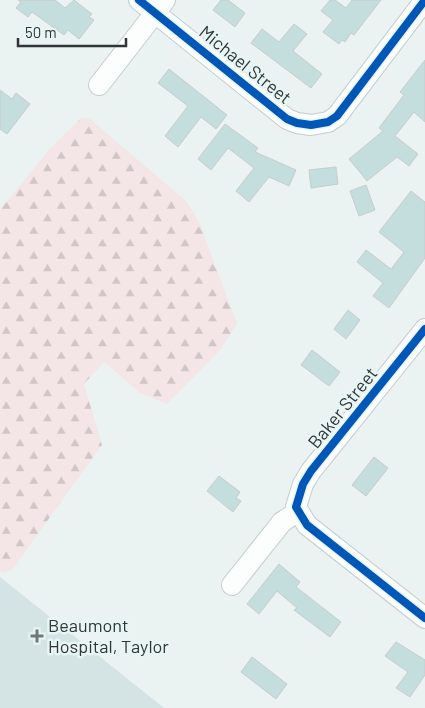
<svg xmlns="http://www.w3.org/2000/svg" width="425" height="708" font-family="Barlow,sans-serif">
  <defs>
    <pattern id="forest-firs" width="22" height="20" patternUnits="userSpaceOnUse" patternTransform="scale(1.25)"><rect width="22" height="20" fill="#f4e5e6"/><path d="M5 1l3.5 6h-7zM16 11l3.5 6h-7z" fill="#d2c5c6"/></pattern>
  </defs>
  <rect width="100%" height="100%" fill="#eaf2f2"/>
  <!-- built -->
  <polygon fill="#d4e4e4" points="0,577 164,708 0,708"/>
  <!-- forest -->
  <polygon fill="url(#forest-firs)" points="81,118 90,119 186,201 199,222 237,324 220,350 167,404 140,393 104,362 84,384 102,445 12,570 2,573 0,571 0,210 49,150"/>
  <!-- building -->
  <g fill="#c4dddd" stroke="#c6cdcc">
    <polygon points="18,0 55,0 65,8 74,0 92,14 89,17 94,20 79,39 68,30 64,35 32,12 28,17 16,8 21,2"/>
    <polygon points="221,0 228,0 245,13 235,27 213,10"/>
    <polygon points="330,0 335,0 346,8 352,0 381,0 354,35 351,33 345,42 342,40 339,44 323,32 333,20 321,11"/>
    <polygon points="294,24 307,34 293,51 322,74 311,88 251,43 262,29 279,42"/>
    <polygon points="425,60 425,122 414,112 395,136 418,154 409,166 397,157 367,181 349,159 383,131 379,128 404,95 400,92"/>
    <polygon points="169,69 227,115 216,129 201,117 178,147 165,136 188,106 158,83"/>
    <polygon points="0,90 12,99 16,93 30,104 7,134 0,129"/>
    <polygon points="225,124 258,148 255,152 296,170 289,186 269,177 249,202 236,191 254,168 228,148 211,170 198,159"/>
    <polygon points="336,167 338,184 311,188 309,170"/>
    <polygon points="366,185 375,210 359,216 350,191"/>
    <polygon points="411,191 425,202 425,258 389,308 373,296 383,283 357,262 366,250 391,269 404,252 379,232"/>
    <polygon points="348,310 360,320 346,339 334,329"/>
    <polygon points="312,350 340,372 329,386 301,365"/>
    <polygon points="374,457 388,468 366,496 352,485"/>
    <polygon points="219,476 240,492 236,498 241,501 233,512 207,491"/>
    <polygon points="279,564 300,582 296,587 341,622 330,637 294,610 297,608 277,591 259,614 247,604"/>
    <polygon points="396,642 425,660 425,675 410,697 396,688 408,672 385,656"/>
    <polygon points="252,657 287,684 276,699 241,672"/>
  </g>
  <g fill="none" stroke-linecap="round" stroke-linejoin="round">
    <defs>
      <g id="minor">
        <polyline points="139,0 287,119 297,123 311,125 328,122 337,116 425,0"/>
        <polyline points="99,85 165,0"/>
        <polyline points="425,329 311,471 303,484 296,507 307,525 425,618"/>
        <polyline points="232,585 282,522 297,512"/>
      </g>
    </defs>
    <!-- minor casing -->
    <use href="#minor" stroke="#c6cdcd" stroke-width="22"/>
    <!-- minor -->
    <use href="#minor" stroke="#fcfdfd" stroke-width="20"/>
    <defs>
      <g id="cycleway">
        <polyline points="139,0 287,119 297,123 311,125 328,122 337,116 425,0"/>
        <polyline points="425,329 311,471 303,484 296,507 307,525 425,618"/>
      </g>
    </defs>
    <!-- cycleway casing -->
    <use href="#cycleway" stroke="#e7f5f5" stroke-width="11"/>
    <!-- cycleway -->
    <use href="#cycleway" stroke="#0057b8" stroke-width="8"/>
  </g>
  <!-- markers -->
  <path fill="#717777" stroke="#e7f5f5" stroke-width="2" d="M34.5 628.5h5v5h5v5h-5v5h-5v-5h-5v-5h5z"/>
  <g text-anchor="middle" stroke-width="5" stroke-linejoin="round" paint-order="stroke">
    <!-- street labels -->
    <g font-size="18" fill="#303535" stroke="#e7f5f5">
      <text transform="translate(245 65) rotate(39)" y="6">Michael Street</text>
      <text transform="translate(343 408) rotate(-51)" y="6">Baker Street</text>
    </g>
    <!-- poi labels -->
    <g font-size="18" fill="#303535" stroke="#e7f5f5" text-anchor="start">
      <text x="48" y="632">Beaumont<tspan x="48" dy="21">Hospital, Taylor</tspan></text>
    </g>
  </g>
  <!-- scale -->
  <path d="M18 38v8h108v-8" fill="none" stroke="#303535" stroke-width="2.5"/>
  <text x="25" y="38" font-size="15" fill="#303535" stroke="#e7f5f5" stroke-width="4" paint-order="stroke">50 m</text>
</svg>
